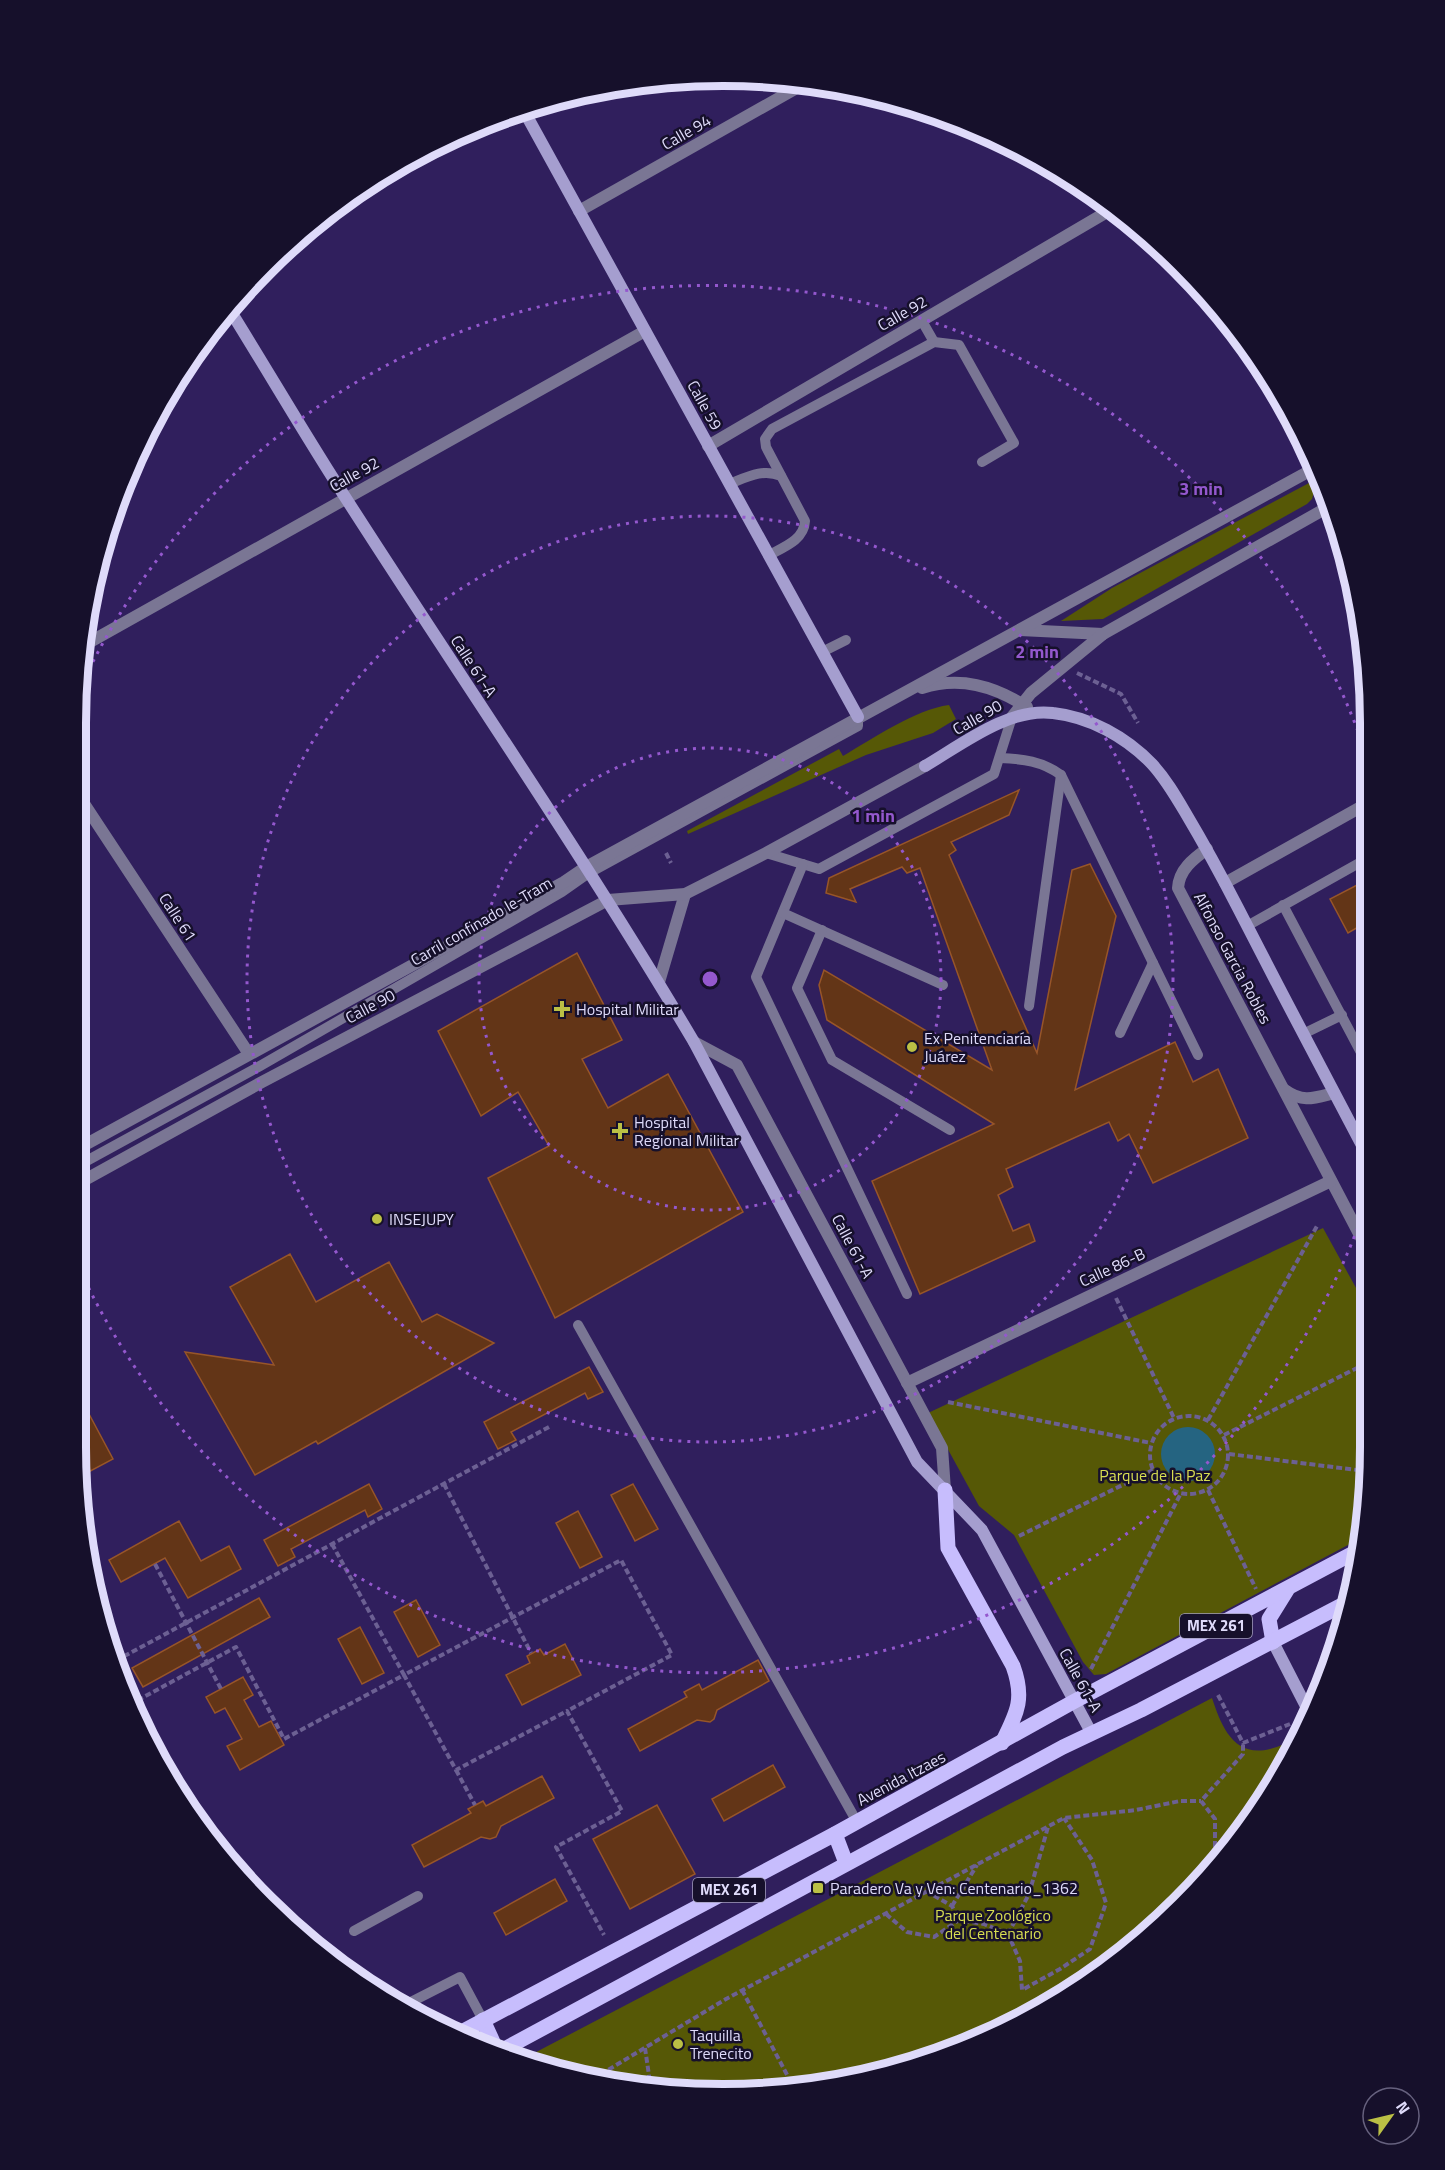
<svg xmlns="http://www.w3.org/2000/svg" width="1445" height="2170" font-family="'Titillium Web',sans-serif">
  <rect width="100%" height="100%" fill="#301f5d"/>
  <!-- green -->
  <g fill="#565806">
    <polygon points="1309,483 1312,483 1315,489 1312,499 1307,504 1103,619 1061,621 1112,588"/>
    <path d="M949,705L956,719L933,733L866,755L688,834L687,831L839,749L843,756C872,739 916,709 949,705Z"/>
    <polygon points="1323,1228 1366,1306 1363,1537 1106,1674 1094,1675 1083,1662 1014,1535 979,1506 928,1413"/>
    <path d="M1212,1698C1221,1725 1233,1758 1270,1749C1279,1747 1288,1742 1296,1738L1298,1741L1209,1875L1149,1935L1047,2008L970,2046L849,2082L680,2094L555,2073L519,2061Z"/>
  </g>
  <!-- water -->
  <circle fill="#256481" cx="1188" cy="1454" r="27"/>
  <!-- building -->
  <g fill="#633517" stroke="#975529" stroke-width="1.5">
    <polygon points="1019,790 1009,815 951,842 956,850 949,855 1037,1053 1072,870 1090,864 1116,916 1075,1090 1175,1042 1193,1082 1218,1069 1248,1138 1153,1183 1129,1134 1118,1141 1109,1122 1006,1169 1013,1187 998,1195 1013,1231 1029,1224 1035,1241 920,1294 872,1181 994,1124 827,1020 819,985 824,970 992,1070 920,868 907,873 902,867 850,889 856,902 826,893 829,878"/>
    <polygon points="1357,885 1359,890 1368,885 1367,922 1348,933 1330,899"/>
    <polygon points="577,953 622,1040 582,1059 608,1108 668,1074 743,1212 555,1318 488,1178 549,1146 518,1092 481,1116 438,1031"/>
    <polygon points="290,1254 316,1302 389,1262 422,1322 437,1314 494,1343 318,1444 316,1441 255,1475 185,1352 274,1365 230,1287"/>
    <polygon points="589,1367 603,1392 588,1399 585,1393 511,1432 516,1440 498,1449 484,1422"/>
    <polygon points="81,1399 113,1459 81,1476"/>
    <polygon points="369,1484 382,1509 368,1517 365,1510 291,1549 295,1557 278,1566 264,1540"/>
    <polygon points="633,1484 658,1529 635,1541 611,1495"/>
    <polygon points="578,1511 602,1557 580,1568 556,1523"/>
    <polygon points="179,1521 201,1561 229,1546 241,1569 188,1598 165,1558 121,1582 109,1560"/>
    <polygon points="259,1598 270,1617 143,1687 132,1668"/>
    <polygon points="416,1600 440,1645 418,1657 394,1612"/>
    <polygon points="360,1627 384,1673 362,1684 338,1639"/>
    <polygon points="565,1644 581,1675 522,1705 506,1675 530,1663 527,1656 540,1649 544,1655"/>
    <polygon points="758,1660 769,1681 717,1710 714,1719 710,1722 697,1720 640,1751 628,1729 687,1697 684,1692 699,1684 702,1690"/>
    <polygon points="243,1677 253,1695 244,1700 259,1727 271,1721 284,1745 240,1770 227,1746 242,1739 225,1708 215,1713 206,1697"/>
    <polygon points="773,1765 785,1787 724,1821 712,1799"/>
    <polygon points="542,1776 554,1798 501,1826 496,1837 490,1839 481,1837 424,1867 412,1845 471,1813 468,1809 483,1801 486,1806"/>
    <polygon points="657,1805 695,1874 630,1909 593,1839"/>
    <polygon points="555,1879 567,1901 506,1935 494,1913"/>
  </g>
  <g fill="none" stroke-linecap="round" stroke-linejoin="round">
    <!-- path -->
    <g stroke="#6c6093" stroke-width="4" stroke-dasharray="6 3" stroke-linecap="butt">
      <polyline points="1077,673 1121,694 1138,723"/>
      <polyline points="666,853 671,863"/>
      <polyline points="1116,1298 1174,1418"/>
      <polyline points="948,1402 1151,1443"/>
      <circle cx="1189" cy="1455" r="39"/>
      <polyline points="1208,1420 1317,1226"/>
      <polyline points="549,1427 119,1659 140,1699 236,1647 284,1739 404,1675 456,1770 567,1711 622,1811 556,1847 604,1935"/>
      <polyline points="1224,1435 1365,1364"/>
      <polyline points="1229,1454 1365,1471"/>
      <polyline points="444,1484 531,1653"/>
      <polyline points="1208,1490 1256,1589"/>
      <polyline points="1019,1536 1153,1470"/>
      <polyline points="332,1544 404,1675 621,1560 672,1655 567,1711"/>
      <polyline points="155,1564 221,1689"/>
      <polyline points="1091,1669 1181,1493"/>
      <polyline points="1218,1695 1243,1743 1290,1724"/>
      <polyline points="456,1770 475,1805"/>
      <polyline points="1215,1865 1215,1819 1201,1801 1243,1754 1243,1743"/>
      <polyline points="926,1891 952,1906 959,1920"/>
      <polyline points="952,1906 977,1865"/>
      <polyline points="886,1914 907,1932 934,1937 959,1920 984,1924 1008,1934 1020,1961 1022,1990 1060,1969 1090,1949 1106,1903 1092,1860 1064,1818"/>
      <polyline points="1008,1934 1029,1894 1048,1827"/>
      <polyline points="742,1990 793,2086"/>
      <polyline points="645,2048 651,2089"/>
      <polyline points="593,2079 726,1999 1064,1818 1136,1810 1180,1801 1201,1801"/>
    </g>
    <!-- lane -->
    <g stroke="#7a7694" stroke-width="10">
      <polyline points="922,321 934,342"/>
      <path d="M729,484C747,477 763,468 781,476"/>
      <path d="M769,555C784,547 804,540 805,521L766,447L765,439L772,429L934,342L959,345L1014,443L982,462"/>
      <polyline points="822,652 846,640"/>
      <path d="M1000,758C1023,759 1042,761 1061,775L1198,1055"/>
      <polyline points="766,853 819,869 994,774 1012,717"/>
      <polyline points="803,864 756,977 907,1294"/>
      <polyline points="1283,905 1367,1064"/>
      <polyline points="783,913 943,985"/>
      <polyline points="1247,926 1368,858"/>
      <polyline points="822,930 797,988 832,1060 950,1130"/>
      <polyline points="1029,1006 1061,775"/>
      <polyline points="1120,1033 1153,963"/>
      <polyline points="1303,1034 1342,1015"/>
      <polyline points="81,1164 260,1066 562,892 589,873 858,726 858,717"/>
      <polyline points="578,1325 857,1822"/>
      <polyline points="1332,1610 1344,1618"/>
      <polyline points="354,1931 418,1896"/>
      <polyline points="405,2005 460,1977 483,2020"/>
    </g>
    <!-- street -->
    <g stroke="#7a7694" stroke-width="12">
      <polyline points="579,211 809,81"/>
      <polyline points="1287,410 1305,441"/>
      <polyline points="708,446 1112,209"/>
      <polyline points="1020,630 1103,634"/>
      <polyline points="81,647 645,331"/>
      <path d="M922,688C960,676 994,686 1027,707"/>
      <polyline points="1012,717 1031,693 1103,634 1330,506"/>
      <polyline points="81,799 249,1054"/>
      <path d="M1207,849C1193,859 1179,870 1178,888L1366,1247"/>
      <polyline points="1225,883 1368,803"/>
      <polyline points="659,982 685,894"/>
      <polyline points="694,1042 737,1065 942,1448 945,1490"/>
      <path d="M1285,1090C1303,1103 1314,1098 1334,1093"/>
      <polyline points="81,1147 564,882 586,867 1315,468"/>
      <polyline points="81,1182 262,1082 608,900 685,894 766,853 925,766"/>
      <polyline points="907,1383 1331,1181"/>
    </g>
    <!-- secondary -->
    <g stroke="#a59ecf" stroke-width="12">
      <polyline points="523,109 858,717"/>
      <path d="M228,307C268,371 306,437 347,500C463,681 585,858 694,1042L917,1462L982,1530L1092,1734"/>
      <path d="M925,766C961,745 1009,707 1053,713C1090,717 1126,737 1152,764C1165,778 1175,795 1185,812C1204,844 1221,875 1238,908C1280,990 1323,1072 1366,1153"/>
      <polyline points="1273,1642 1311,1716"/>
    </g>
    <!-- primary -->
    <g stroke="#c7bdfd" stroke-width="15">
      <path d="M945,1490L948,1548L1013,1666C1025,1699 1017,1713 1002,1743"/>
      <polyline points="1273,1642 1269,1619 1287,1590"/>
      <polyline points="835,1834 846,1863"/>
      <polyline points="483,2020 498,2053"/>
      <polyline points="456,2035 835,1834 1073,1702 1361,1549"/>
      <polyline points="497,2053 1063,1747 1141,1710 1348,1602"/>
    </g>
  </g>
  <!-- distance rings -->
  <g fill="none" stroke="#9458ce" stroke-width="3" stroke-dasharray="3 6">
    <circle cx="710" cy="979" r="231"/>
    <circle cx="710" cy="979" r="463"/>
    <path d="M1364 1211A694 694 0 0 1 81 1272M81 686A694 694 0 0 1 1368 759"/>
  </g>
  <!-- markers -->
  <g fill="#bbc045" stroke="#16102b" stroke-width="2">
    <path d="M559 1000h6v6h6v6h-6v6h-6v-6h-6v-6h6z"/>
    <circle cx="912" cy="1047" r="6"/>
    <path d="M617 1122h6v6h6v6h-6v6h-6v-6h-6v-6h6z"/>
    <circle cx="377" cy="1219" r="6"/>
    <rect x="812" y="1882" width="12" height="12" rx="3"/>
    <circle cx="678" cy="2044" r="6"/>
  </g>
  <g text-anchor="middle" stroke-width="5" stroke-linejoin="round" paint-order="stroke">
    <!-- shield labels -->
    <g fill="#16102b" stroke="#a39ebc" stroke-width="1.5">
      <rect x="1180" y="1614" width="72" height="24" rx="4.5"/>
      <rect x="693" y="1878" width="72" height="24" rx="4.5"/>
    </g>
    <g font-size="15" font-weight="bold" fill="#dfdbfa">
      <text x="1216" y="1631">MEX 261</text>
      <text x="729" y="1895">MEX 261</text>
    </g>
    <!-- street labels -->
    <g font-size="16" fill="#dfdbfa" stroke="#16102b">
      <text transform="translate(686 132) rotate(-30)" y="6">Calle 94</text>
      <text transform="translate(902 313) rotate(-30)" y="6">Calle 92</text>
      <text transform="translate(705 405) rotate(61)" y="6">Calle 59</text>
      <text transform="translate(354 474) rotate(-29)" y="6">Calle 92</text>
      <text transform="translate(474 666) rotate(57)" y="6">Calle 61-A</text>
      <text transform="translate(977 717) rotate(-30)" y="6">Calle 90</text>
      <text transform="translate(178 917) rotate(57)" y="6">Calle 61</text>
      <text transform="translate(481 921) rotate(-30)" y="6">Carril confinado Ie-Tram</text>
      <text transform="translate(1233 958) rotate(62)" y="6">Alfonso Garcia Robles</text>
      <text transform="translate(370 1006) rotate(-28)" y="6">Calle 90</text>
      <text transform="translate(853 1246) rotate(62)" y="6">Calle 61-A</text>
      <text transform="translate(1112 1267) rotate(-25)" y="6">Calle 86-B</text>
      <text transform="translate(1081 1680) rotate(61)" y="6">Calle 61-A</text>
      <text transform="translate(901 1778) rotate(-28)" y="6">Avenida Itzaes</text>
    </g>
    <!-- poi labels -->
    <g font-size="16" fill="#dfdbfa" stroke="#16102b" text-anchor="start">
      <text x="576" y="1015">Hospital Militar</text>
      <text x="924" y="1044">Ex Penitenciaría<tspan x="924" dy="18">Juárez</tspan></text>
      <text x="634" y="1128">Hospital<tspan x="634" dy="18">Regional Militar</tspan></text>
      <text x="389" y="1225">INSEJUPY</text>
      <text x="830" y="1894">Paradero Va y Ven: Centenario_1362</text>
      <text x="690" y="2041">Taquilla<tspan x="690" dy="18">Trenecito</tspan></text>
    </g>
    <!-- park labels -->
    <g font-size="16" fill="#d8de51" stroke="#16102b">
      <text x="1155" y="1481">Parque de la Paz</text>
      <text x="993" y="1921">Parque Zoológico<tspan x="993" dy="18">del Centenario</tspan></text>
    </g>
  </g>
  <!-- crop -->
  <path d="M0 0H1445V2170H0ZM723 86H723A637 637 0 0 1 1360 723V1447A637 637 0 0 1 723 2084H723A637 637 0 0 1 86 1447V723A637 637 0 0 1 723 86Z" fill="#16102b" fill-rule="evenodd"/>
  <path fill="none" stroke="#dfdbfa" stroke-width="8" d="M723 86H723A637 637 0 0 1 1360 723V1447A637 637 0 0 1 723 2084H723A637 637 0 0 1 86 1447V723A637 637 0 0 1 723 86Z"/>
  <circle cx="710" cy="979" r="9" fill="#9458ce" stroke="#16102b" stroke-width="3"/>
  <g font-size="18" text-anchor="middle" font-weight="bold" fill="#9458ce" stroke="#16102b" stroke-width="5" stroke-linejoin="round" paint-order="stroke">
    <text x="1201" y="495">3 min</text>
    <text x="1037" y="658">2 min</text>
    <text x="873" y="822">1 min</text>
  </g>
  <!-- north arrow -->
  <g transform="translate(1391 2116) rotate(56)"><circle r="28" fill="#16102b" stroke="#66617e" stroke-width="1.5"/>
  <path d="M0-4.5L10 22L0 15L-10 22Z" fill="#bbc045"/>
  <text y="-9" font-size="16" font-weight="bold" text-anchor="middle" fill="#dfdbfa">N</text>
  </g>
</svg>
